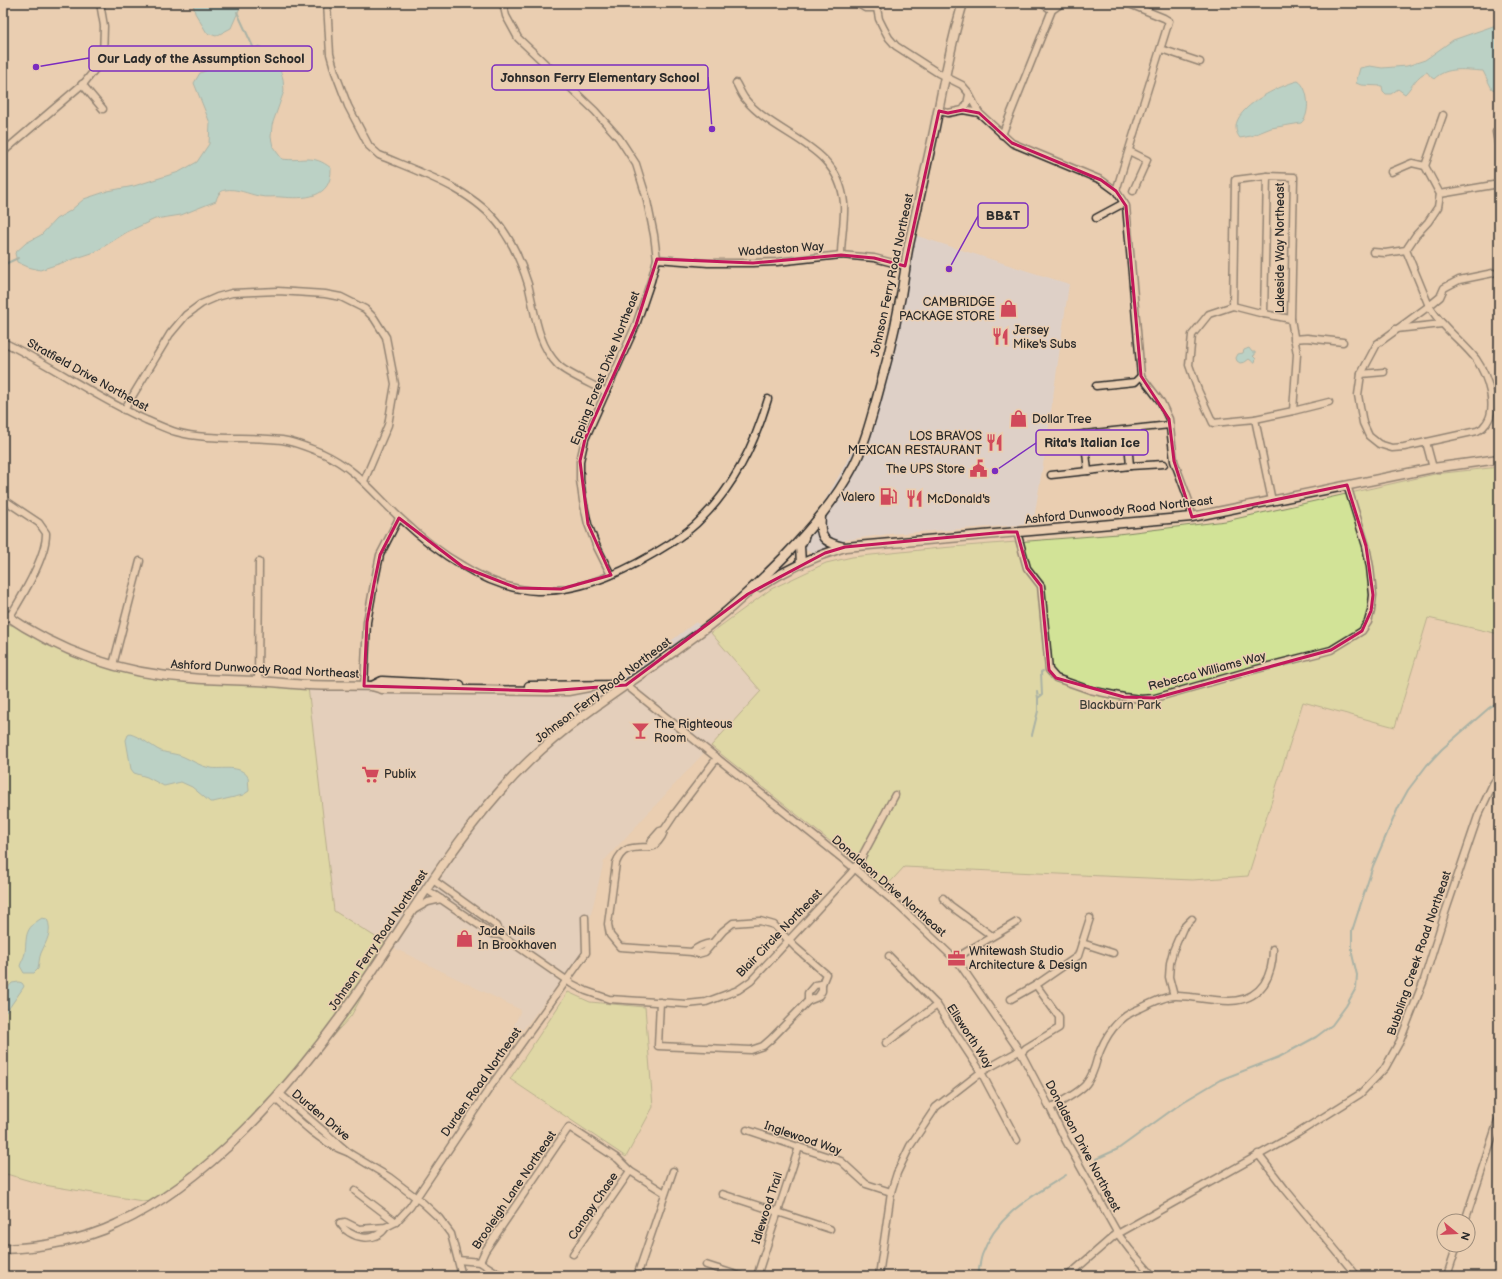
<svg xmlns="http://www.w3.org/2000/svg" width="1502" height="1279" font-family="'Balsamiq Sans',sans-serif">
  <rect width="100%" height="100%" fill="#eaceb1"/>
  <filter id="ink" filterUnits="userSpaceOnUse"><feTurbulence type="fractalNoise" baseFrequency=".025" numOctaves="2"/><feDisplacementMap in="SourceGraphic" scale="8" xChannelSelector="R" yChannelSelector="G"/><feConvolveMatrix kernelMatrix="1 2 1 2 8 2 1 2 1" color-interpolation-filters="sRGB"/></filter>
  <g filter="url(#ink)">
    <!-- built -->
    <g fill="#ded0c7">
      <polygon points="911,234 1069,284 1046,447 1033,524 889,534 846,540 812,553 794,544 815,518 864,431 891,332"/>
      <polygon points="696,622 711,633 761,691 604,861 589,922 588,946 496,1065 521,1010 390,946 334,911 308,687 545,690 622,678"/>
    </g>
    <!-- green -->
    <g fill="#d2e397" stroke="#7e8761">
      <polygon points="1499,467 1499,634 1428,618 1395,727 1303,702 1248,876 1192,880 904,867 884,889 846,854 711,746 761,691 711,633 771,589 826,563 852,557 940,548 1118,534 1226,521 1435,474"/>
      <polygon points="3,623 19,627 61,651 101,663 183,677 308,687 334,911 390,946 351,1016 215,1164 161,1204 44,1185 3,1173"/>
      <polygon points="568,992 590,1002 645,1007 653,1107 626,1157 510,1079"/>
    </g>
    <!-- water -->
    <g fill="#84d5de" stroke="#609196">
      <polygon points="193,3 242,3 231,28 216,36 207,33 195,13"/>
      <path d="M1499,24V90L1492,89L1483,71C1466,70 1447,66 1434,79L1431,77L1427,72C1416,76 1413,86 1405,94L1398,89L1391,94H1386L1383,91L1382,86L1361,85L1356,83L1360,68L1370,66L1382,68L1407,66L1425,60L1453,40Z"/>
      <path d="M259,46L271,54L279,66L283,79L284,91L272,125L271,137L273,147L282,159C304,162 312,153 331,168C332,199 304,199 281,197C274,196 266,198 259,196C248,194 237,188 225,190C220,191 217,196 216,201L181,215L155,219L127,232L95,252L40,270L28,267L17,262L15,253L26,243L41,235L56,219L70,211L84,199L108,191L134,186L179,172L197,162L209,144L210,123L194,83L200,73L223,64Z"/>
      <path d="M1298,81C1309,87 1311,115 1301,123L1271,128L1251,136L1240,138C1220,113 1280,85 1298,81Z"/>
      <polygon points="1249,348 1252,352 1255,352 1255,355 1253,356 1256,359 1255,362 1253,362 1249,359 1245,362 1240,363 1237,361 1236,358 1238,354 1243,353 1244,350"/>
      <path d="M130,734C140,737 149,744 157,749C165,754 176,753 184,757C193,761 200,766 210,768C222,770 240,764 248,777L249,791L243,795L213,802H210L192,787L181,782L164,786L147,777L134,773L131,769L126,740L128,735Z"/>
      <path d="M42,918L47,919C53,931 46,942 41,953C39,958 39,964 38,969L34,973H24L20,966C21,962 24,958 25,953C27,935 24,929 42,918Z"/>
      <polygon points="19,982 22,983 24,986 23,988 7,1011 5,1012 3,1009 3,993 12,983"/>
    </g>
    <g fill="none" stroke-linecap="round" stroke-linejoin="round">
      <!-- stream -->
      <g stroke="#609196" stroke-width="2">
        <polyline points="237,12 254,49"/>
        <polyline points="3,265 18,258"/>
        <polyline points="1037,692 1038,698"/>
        <polyline points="1032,735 1038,711 1038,698 1042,695 1041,672 1043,671"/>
        <polyline points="1096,1159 1118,1149 1183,1102 1220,1080 1279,1057 1316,1037 1332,1025 1346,1006 1356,988 1357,975 1352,954 1352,931 1373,866 1398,808 1408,790 1427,765 1442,749 1489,708 1499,701"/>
        <path d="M978,1276C979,1269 980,1261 982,1255C997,1214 1031,1197 1066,1175"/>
      </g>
      <defs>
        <g id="minor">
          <path d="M327,3L330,54L335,72L348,106L369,146L379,155C421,173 473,189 501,227C513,244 522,264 528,284C535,312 537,344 558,365C567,374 594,385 606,392"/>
          <polyline points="503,3 506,16 518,38 595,111 619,138 636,164 646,196 654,235 657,259 651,281 636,325 585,439 580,461 580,480 583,501 588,524 596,545 611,575"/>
          <polyline points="857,3 865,8 877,8"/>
          <polyline points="876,3 879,19 884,29 889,38 896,46 938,73 962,85 968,92 979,113 1012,143 1101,180 1116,191 1126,206 1141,376 1161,402 1169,419 1174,461 1189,501 1192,517"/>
          <polyline points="1041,3 1052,10"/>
          <polyline points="1161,49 1200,62"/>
          <path d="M736,83C739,88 741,94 745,99C777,138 838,143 844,203C845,221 841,238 841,255"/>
          <polyline points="82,84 103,109"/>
          <polyline points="963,110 979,113"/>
          <polyline points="939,111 948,113 963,110 967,104 969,95"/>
          <polyline points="1496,132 1499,148"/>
          <polyline points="1002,135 1052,10 1062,3"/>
          <polyline points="1129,151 1147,160 1133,191"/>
          <polyline points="3,152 85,82 103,59 104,26 100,3"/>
          <polyline points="1425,166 1443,115"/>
          <polygon points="1267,176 1294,177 1291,319 1297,354 1293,411 1255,419 1213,423 1198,390 1189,365 1192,335 1209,314 1233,306 1235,180"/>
          <polyline points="1116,191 1169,21 1164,18 1127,3"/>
          <polyline points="1440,194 1499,184"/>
          <polyline points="1096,218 1124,203"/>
          <polyline points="1406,250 1429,306 1440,297 1444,288 1459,280 1493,273"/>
          <polyline points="1373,252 1385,253 1406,250 1416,235 1428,222 1438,207 1440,194 1425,166 1412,163 1391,172"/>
          <polyline points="657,259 708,263 753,263 777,262 841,255 874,258 905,266"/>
          <polyline points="1233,306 1264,314 1267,176"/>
          <path d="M1429,306C1433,312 1437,318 1442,323C1453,336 1466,346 1476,359C1487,375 1500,410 1484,426C1483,428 1479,430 1477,431L1404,447L1392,448L1379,444L1369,436L1363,423L1358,395L1361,374L1377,344Z"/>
          <polyline points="1264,314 1291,319"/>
          <polyline points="1396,329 1442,324"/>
          <polyline points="1294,339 1307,338 1343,342"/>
          <path d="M3,342C52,365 96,398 146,420C156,424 166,429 176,432C208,441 248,436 282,440C296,442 309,448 322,453C357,469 373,493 400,518C419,536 440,553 463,566C484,579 511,590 537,591C585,592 632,568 671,543C681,536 692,529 700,520C733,488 755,443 768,399"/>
          <polyline points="1361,374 1384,372"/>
          <polyline points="1096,386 1135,382 1141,376"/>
          <polyline points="124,410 170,334 186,315 201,304 217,297 232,293 278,291 325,294 341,297 365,309 374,318 386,337 395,384 388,425 364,481"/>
          <polyline points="1293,411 1329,402"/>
          <polyline points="1255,419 1272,501"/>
          <polyline points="1056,437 1170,425"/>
          <polyline points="1426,442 1433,468"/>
          <polyline points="1130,466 1164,464"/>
          <polyline points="1088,471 1130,466 1127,430"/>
          <polyline points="1051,475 1088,471 1084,434"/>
          <path d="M3,499L39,523L46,533C47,556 22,597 9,618"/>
          <polyline points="1017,532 1027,568 1041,586 1049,670 1056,678 1090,690 1124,697 1141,699 1155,698 1253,670 1331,650 1362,631 1368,622 1371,611 1373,595 1370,567 1366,546 1347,485"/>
          <polyline points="113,665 140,561"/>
          <polyline points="258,681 259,562"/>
          <polyline points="626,685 854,868 899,906 959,963 1021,1053 1050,1108 1066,1141 1118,1234 1130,1250 1153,1276"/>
          <polyline points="364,686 367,622 374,584 380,555 399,518"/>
          <polyline points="664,830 676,812 717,758"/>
          <path d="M664,830C664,836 658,842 654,846L650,847L652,840L660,831Z"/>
          <path d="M650,847C634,848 623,845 616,863L608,924L610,935L620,947L692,952L698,954L705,952L723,931L733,923L760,921L774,925L795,947L826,974L822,984V991L818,997L808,1001L771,1039L763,1046L751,1050L658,1046L660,1002"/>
          <polyline points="433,880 497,926 501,935"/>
          <polyline points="426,889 492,934 501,935 572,984 586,991 609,999 687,1004 706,1002 738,990 751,981 851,873 859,862 895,795"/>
          <polyline points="943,898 951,906 992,936"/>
          <polyline points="414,910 428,902 441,899"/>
          <polyline points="1082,943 1113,953"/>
          <path d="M692,952C698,946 704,944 712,943"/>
          <polyline points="889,956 937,1005 981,1072 1017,1140"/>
          <polyline points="954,959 1017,922"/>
          <polyline points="1174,996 1169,977 1170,963 1173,951 1183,928 1192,919"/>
          <polyline points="1011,999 1036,985"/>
          <polyline points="808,1001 808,993 815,985 822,984"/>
          <polyline points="886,1043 937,1005"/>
          <polyline points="1021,1053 1026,1048 1059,1028 1059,1017 1036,985 1078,956 1090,918"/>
          <polyline points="279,1093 349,1153 389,1177 423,1203 439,1218 451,1234 462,1276"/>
          <path d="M275,1098C296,1118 319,1142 347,1152"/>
          <path d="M1050,1108C1060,1102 1079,1093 1086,1084C1091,1078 1095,1067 1097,1059C1105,1036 1117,1017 1141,1008C1149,1004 1166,996 1175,996C1205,995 1243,1014 1264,984C1271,973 1273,962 1273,949"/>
          <polyline points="747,1130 841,1161 866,1184 891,1192"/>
          <polyline points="1258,1154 1285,1189 1357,1276"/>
          <polyline points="355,1191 396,1222"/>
          <polyline points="722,1194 830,1229"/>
          <polyline points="1465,1221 1499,1118"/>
          <polyline points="340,1223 345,1222 359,1229 386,1227 396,1222 410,1207 491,1086 586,953 585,917"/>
          <path d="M340,1223C350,1239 375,1244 386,1227"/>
          <polyline points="573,1254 630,1171"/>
          <polyline points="458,1260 480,1262 502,1276"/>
          <polyline points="480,1262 485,1251 569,1127 618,1159 630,1171 665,1193"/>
          <polyline points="706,1265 740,1276"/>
          <polyline points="637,1276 673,1171"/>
          <polyline points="757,1276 799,1147"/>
          <polyline points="879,1276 891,1192 897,1173 910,1146 936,1107 981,1072 1019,1051"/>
          <polyline points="1068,1276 1114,1236 1298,1133 1360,1094 1385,1068 1400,1041 1424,980 1445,913 1478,816 1493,784 1499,775"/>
          <polyline points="1447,1276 1457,1245"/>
        </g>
        <g id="secondary">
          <path d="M821,516C819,538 823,542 844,547"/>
          <polyline points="801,564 800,546 804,538"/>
          <path d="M759,587C785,570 815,556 845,547L1192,517L1433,468L1499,459"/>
          <path d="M3,613C59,652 121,674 190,678C212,680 234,680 257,681C274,682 291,684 308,685C329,686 351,685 372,686L382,689L547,691H568L589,687"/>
          <polyline points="372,686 382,681 460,685"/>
          <polyline points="529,686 626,685"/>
          <path d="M3,1249C39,1248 84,1240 117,1224C207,1183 289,1089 346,1009C406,926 454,833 529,761C585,707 655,669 716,620C740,601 761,580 783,558C810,530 835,501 854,465C865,443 871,419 878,394C890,352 900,308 906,264C907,250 911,237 914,223C920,196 926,169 932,141C942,95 949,48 963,3"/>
        </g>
      </defs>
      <!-- minor casing -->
      <use href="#minor" stroke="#2b2b2b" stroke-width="9"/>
      <!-- secondary casing -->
      <use href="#secondary" stroke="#2b2b2b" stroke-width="11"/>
      <!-- minor -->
      <use href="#minor" stroke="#eaceb1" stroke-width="6"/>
      <!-- secondary -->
      <use href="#secondary" stroke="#eaceb1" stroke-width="8"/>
    </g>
  </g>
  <!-- marked area -->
  <path d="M0 0H1502V1279H0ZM963,110L979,113L1012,143L1101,180L1116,191L1126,206L1141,376L1169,419L1174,461L1192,517L1347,485L1366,546L1373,595L1371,611L1362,631L1331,650L1155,698L1124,697L1056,678L1049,670L1041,586L1027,568L1017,532H1006L845,547L825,553L748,594L626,685L547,691L364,686L367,622L374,584L380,555L399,518L463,567L517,588L561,589L611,575L588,524L580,461L585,439L636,325L657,259L753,263L841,255L874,258L905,266L939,111L948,113Z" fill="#eaceb1" fill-opacity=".55" fill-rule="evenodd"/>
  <path fill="none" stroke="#c2185b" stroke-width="3" stroke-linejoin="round" d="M963,110L979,113L1012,143L1101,180L1116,191L1126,206L1141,376L1169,419L1174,461L1192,517L1347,485L1366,546L1373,595L1371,611L1362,631L1331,650L1155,698L1124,697L1056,678L1049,670L1041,586L1027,568L1017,532H1006L845,547L825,553L748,594L626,685L547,691L364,686L367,622L374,584L380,555L399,518L463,567L517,588L561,589L611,575L588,524L580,461L585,439L636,325L657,259L753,263L841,255L874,258L905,266L939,111L948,113Z"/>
  <!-- icons -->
  <defs>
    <symbol id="shop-bare" viewBox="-9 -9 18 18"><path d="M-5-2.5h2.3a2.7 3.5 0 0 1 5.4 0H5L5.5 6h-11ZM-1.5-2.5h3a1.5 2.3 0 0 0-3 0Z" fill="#d1495b" stroke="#eaceb1" stroke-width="2.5" paint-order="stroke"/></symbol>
    <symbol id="restaurant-bare" viewBox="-9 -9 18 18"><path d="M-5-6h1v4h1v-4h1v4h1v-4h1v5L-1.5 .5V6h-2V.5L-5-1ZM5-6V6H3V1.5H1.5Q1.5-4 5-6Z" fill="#d1495b" stroke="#eaceb1" stroke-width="2.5" paint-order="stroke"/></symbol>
    <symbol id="civic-bare" viewBox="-9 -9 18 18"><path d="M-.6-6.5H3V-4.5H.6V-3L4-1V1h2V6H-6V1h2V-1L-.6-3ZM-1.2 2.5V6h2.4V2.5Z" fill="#d1495b" stroke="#eaceb1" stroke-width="2.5" paint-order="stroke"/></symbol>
    <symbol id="fuel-bare" viewBox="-9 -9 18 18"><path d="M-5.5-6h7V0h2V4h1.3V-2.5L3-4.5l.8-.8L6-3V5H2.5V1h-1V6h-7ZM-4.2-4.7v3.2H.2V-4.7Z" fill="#d1495b" stroke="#eaceb1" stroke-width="2.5" paint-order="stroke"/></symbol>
    <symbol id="bar-bare" viewBox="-9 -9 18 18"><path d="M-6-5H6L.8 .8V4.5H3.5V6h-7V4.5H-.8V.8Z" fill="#d1495b" stroke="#eaceb1" stroke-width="2.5" paint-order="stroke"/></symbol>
    <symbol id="supermarket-bare" viewBox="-9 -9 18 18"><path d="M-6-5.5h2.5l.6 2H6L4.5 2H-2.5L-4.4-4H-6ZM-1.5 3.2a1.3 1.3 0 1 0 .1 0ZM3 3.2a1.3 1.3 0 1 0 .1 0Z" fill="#d1495b" stroke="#eaceb1" stroke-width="2.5" paint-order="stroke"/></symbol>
    <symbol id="office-bare" viewBox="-9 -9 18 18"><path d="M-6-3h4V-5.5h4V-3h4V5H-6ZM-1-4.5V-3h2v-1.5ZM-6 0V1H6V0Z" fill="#d1495b" stroke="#eaceb1" stroke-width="2.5" paint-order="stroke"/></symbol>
  </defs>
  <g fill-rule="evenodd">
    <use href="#shop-bare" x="996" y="296" width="25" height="25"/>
    <use href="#restaurant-bare" x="988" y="324" width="25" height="25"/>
    <use href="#shop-bare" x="1006" y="406" width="25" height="25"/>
    <use href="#restaurant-bare" x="982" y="430" width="25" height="25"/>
    <use href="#civic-bare" x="966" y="456" width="25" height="25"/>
    <use href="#fuel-bare" x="876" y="484" width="25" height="25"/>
    <use href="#restaurant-bare" x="902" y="486" width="25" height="25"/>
    <use href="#bar-bare" x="628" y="718" width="25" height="25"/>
    <use href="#supermarket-bare" x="358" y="762" width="25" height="25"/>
    <use href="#shop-bare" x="452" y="926" width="25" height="25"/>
    <use href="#office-bare" x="944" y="946" width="25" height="25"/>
  </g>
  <g text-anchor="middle" stroke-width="3" stroke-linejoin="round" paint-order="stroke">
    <!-- street labels -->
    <g font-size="12" fill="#2b2b2b" stroke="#eaceb1">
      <text transform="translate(1280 248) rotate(-90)" y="4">Lakeside Way Northeast</text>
      <text transform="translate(781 249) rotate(-4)" y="4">Waddeston Way</text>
      <text transform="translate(892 275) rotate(-78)" y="4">Johnson Ferry Road Northeast</text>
      <text transform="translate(605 368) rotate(-68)" y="4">Epping Forest Drive Northeast</text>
      <text transform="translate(88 375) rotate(29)" y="4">Stratfield Drive Northeast</text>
      <text transform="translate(1119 510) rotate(-6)" y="4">Ashford Dunwoody Road Northeast</text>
      <text transform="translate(265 669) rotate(3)" y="4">Ashford Dunwoody Road Northeast</text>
      <text transform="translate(1207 671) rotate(-15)" y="4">Rebecca Williams Way</text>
      <text transform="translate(603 690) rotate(-37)" y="4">Johnson Ferry Road Northeast</text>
      <text transform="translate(889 886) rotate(41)" y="4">Donaldson Drive Northeast</text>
      <text transform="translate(779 933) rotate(-46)" y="4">Blair Circle Northeast</text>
      <text transform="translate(378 940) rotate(-56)" y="4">Johnson Ferry Road Northeast</text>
      <text transform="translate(1419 953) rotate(-71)" y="4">Bubbling Creek Road Northeast</text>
      <text transform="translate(970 1036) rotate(57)" y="4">Ellsworth Way</text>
      <text transform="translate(481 1082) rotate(-55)" y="4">Durden Road Northeast</text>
      <text transform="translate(321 1115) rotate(40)" y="4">Durden Drive</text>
      <text transform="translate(803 1138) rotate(19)" y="4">Inglewood Way</text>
      <text transform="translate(1083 1146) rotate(62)" y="4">Donaldson Drive Northeast</text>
      <text transform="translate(514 1190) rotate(-56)" y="4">Brooleigh Lane Northeast</text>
      <text transform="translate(593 1206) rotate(-56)" y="4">Canopy Chase</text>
      <text transform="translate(767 1208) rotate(-72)" y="4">Idlewood Trail</text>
    </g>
    <!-- poi labels -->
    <g font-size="12" fill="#2b2b2b" stroke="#eaceb1" text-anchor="start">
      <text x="995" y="306" text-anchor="end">CAMBRIDGE<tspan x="995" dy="14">PACKAGE STORE</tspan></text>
      <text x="1013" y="334">Jersey<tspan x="1013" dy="14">Mike's Subs</tspan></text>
      <text x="1032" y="423">Dollar Tree</text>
      <text x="982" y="440" text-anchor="end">LOS BRAVOS<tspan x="982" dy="14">MEXICAN RESTAURANT</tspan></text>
      <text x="965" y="473" text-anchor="end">The UPS Store</text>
      <text x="875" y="501" text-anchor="end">Valero</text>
      <text x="927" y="503">McDonald's</text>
      <text x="654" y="728">The Righteous<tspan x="654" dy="14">Room</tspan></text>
      <text x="384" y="778">Publix</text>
      <text x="478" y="935">Jade Nails<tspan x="478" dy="14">In Brookhaven</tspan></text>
      <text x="969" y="955">Whitewash Studio<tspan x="969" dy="14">Architecture &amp; Design</tspan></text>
    </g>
    <!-- park labels -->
    <g font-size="12" fill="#3c3d36" stroke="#eaceb1">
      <text x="1120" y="709">Blackburn Park</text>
    </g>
  </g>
  <!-- callouts -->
  <path fill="none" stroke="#7b2cbf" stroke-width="1.5" d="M36 67L89 58M712 129L708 77M949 269L978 216M995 471L1036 443"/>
  <g fill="#7b2cbf" stroke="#eaceb1" stroke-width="1.5">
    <circle cx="36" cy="67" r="4"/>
    <circle cx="712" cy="129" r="4"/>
    <circle cx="949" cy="269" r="4"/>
    <circle cx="995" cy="471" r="4"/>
  </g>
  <g fill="#eaceb1" stroke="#7b2cbf" stroke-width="1.5">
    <rect x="89" y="46" width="223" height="25" rx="4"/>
    <rect x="492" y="65" width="216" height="25" rx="4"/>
    <rect x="978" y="203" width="50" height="25" rx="4"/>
    <rect x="1036" y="430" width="112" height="25" rx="4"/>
  </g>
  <g font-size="13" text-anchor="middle" font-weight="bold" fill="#2b2b2b">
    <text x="201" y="63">Our Lady of the Assumption School</text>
    <text x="600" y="82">Johnson Ferry Elementary School</text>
    <text x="1003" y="220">BB&amp;T</text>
    <text x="1092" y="447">Rita's Italian Ice</text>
  </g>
  <!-- margin -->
  <rect width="1502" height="1279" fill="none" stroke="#eaceb1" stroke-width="16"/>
  <rect x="8" y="8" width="1486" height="1263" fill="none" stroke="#2b2b2b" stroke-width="1.5" filter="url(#ink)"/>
  <!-- north arrow -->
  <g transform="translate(1456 1233) rotate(108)"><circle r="19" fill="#eaceb1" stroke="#9e8d7b"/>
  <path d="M0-3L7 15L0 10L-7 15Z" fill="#d1495b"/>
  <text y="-6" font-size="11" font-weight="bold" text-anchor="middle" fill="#2b2b2b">N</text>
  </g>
</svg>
